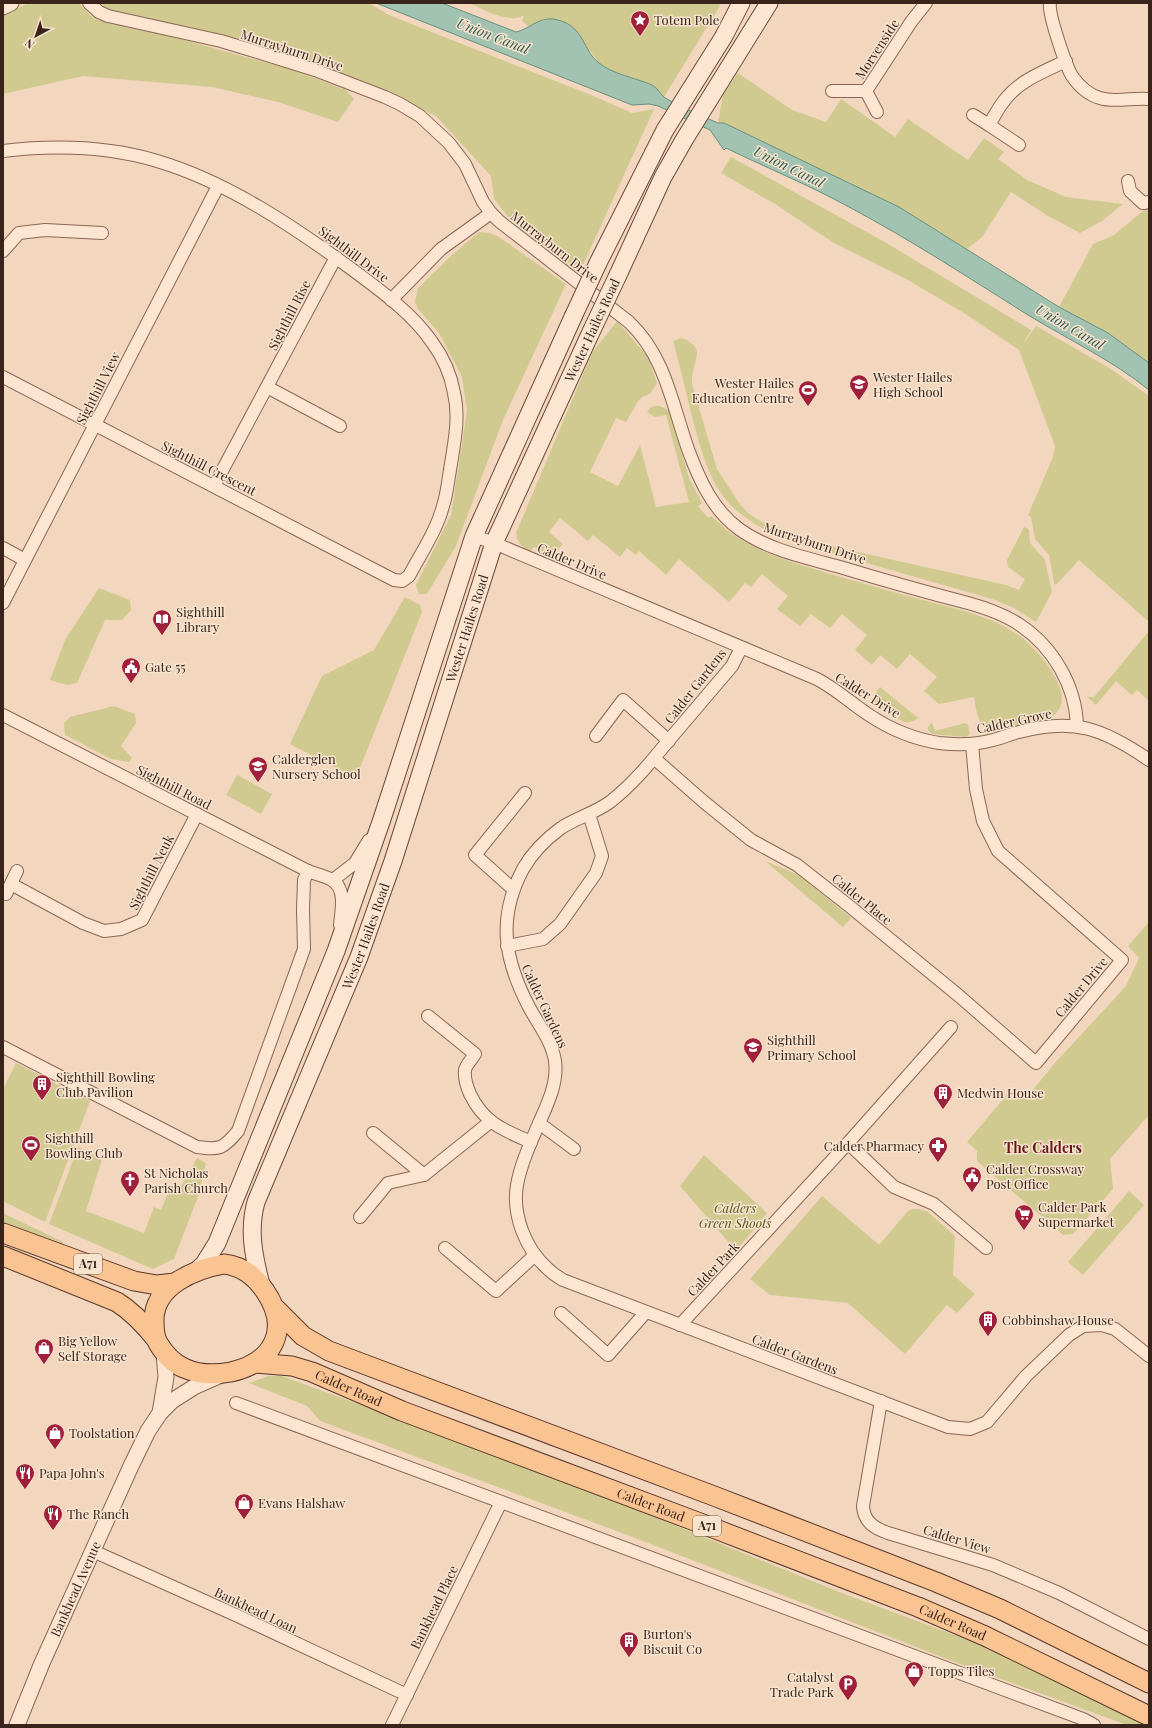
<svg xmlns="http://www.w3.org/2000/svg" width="1152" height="1728" font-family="'Playfair Display',serif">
  <rect width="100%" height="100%" fill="#f2d7be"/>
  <!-- green -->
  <g fill="#d0ca91">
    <polygon points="29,3 79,3 90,15 98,20 153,33 159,33 290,69 346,90 354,99 338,122 278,102 212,87 83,76 3,94 3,15"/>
    <polygon points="102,3 369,3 387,14 409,23 591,95 632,113 654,109 579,274 577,275 516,227 494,199 491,176 436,116 380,89 211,32 104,10"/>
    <path d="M469,3H719L720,6L664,97L654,86L607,69L598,63L591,52L544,19L529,27L522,21L524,15C511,25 482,9 469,3Z"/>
    <polygon points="738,73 792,110 826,122 841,99 895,137 908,119 968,160 984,138 1004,152 998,159 1027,180 1066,197 1123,204 1102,221 1080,233 1048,216 1011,192 982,237 967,249 899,207 724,123 718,123 723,94"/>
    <polygon points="731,157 883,241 1031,330 1023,344 1036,326 1111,369 1149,396 1149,622 1079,560 1056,585 1054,583 1049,555 1035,539 1031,517 1028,515 1053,457 1055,446 1019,350 964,313 906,279 834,243 775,204 721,173"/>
    <polygon points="1149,206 1149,363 1108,333 1059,307 1093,244 1114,235"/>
    <polygon points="479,232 489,233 499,237 566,284 503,420 456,546 427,594 419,594 416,585 451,515 467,411 462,377 439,333 418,309 415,302 418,288 451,256"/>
    <path d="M617,321L648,357L657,383L650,394L642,397L638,401L626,422L616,418L590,472L618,486L640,445L656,507L689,502L666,415L655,417L647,412C653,403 661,405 669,411L689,478L702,503L698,506L708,518L712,516C719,522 725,529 732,534C760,553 792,562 824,572C861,583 897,593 934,603C964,611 996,618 1021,637C1037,649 1078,694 1055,714C1045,723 1030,721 1018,725C1008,728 997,737 987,730C977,723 976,708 974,697L939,704L924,691L937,677L910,654L897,669L880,655L872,665L855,650L867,635L842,614L830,628L811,614L800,626L777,609L788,596L762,574L751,587L745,583L729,602L679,559L666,575L639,551L636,555L627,548L620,557L593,535L588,541L560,518L549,532L563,544L552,556L534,547L530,552C522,547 517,543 516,533L592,353Z"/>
    <path d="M682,338C703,347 697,354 693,371C692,375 692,380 692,384L717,469L739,503L748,513L760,521L835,547L1006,585L1019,590L1025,579L1008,567L1007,560L1024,527L1029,529L1030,543L1045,560L1052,592L1036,622L1014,608L992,599L790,541C767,531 745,521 728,502C706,477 699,441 690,409C685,386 679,364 673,341Z"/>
    <polygon points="99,588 130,600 131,610 122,620 105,620 77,683 67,685 50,680 65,640"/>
    <polygon points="405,597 420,605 422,612 356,778 290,744 322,676 374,650"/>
    <polygon points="1149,631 1149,701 1137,690 1132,695 1116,681 1096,705 1087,697 1094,697"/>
    <path d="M880,687L918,718C915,720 912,722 909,722C903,723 897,718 892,715C879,708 867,702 880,687Z"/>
    <polygon points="114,706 135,714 136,723 121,746 132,758 129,762 111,759 65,735 64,723 70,717"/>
    <polygon points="932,722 935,731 965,723 968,725 970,734 966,737 932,734 928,730 928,727"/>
    <polygon points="237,775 272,794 261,814 226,795"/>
    <polygon points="765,861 799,875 851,918 843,927"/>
    <polygon points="1149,922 1149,1115 1110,1159 1113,1189 1073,1234 1063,1235 977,1161 977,1151 967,1142 1010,1091 1032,1091 1054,1064 1126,986 1139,958 1128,946"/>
    <polygon points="16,1063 90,1101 45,1222 3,1201 3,1089"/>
    <polygon points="78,1147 102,1159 86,1211 144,1233 154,1207 161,1210 172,1183 181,1186 197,1158 206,1163 199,1194 174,1259 153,1269 49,1224"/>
    <polygon points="704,1155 767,1213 736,1251 680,1186"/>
    <polygon points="1129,1191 1144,1205 1083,1275 1068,1262"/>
    <polygon points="822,1196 879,1245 908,1211 912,1209 919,1209 928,1212 955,1236 953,1275 975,1294 957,1313 947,1305 905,1354 848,1303 770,1295 750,1279"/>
    <polygon points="3,1213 63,1242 63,1244 56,1245 3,1225"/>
    <polygon points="268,1376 282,1376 546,1473 842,1593 995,1650 1148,1725 1127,1725 952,1661 630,1536 320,1421 307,1406 249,1383"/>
  </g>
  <!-- water -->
  <path fill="#a2c3b2" stroke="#68917e" d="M376,3H442L516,32C532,28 540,15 558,20C585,27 582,50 599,63C612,74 636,78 652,85C658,88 660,94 665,98C682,108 700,115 718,123H724L899,207L1059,307L1108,333L1149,363V390C1112,360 1069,340 1028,315C969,278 911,240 849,207C809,185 767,168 726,148L724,150L710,130L658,106L649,104L632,105Z"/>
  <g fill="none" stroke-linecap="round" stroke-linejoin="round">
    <defs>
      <g id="minor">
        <path d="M89,3L99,12L108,16L221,41L254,51L315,70L385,97L400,104L420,116L449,143L465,164L483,202L491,213L499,221L629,322C666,357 672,405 689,452C700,481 713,510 739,529C768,550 807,558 840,567C883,580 925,592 968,603C986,608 1004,614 1020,625C1053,647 1076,686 1077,726"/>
        <path d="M1050,3C1048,14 1066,66 1072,76C1079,86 1089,95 1100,98C1116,103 1133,97 1149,99"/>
        <polyline points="832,91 866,91 877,112"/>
        <polyline points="866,91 911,22 926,3"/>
        <polyline points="973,115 989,125"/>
        <path d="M1019,145L989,125C994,117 998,108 1004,101C1018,81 1045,71 1066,61"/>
        <path d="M3,151C54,145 107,146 157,161C228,182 294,227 353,270C381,291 412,313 432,342C443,357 451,375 454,393C460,418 454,444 450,470C448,481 447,494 443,506C437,530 421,553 409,576L402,581L394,580L3,377"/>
        <polyline points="1128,181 1130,191 1143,203 1149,202"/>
        <polyline points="3,251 19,233 45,230 102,233"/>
        <polyline points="391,300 441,249 491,213"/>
        <polyline points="267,387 340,426"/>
        <polyline points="214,486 336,257"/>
        <path d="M474,536L494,543L817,679C836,689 851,703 869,715C890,729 914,739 939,743C957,745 975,745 993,740C1002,738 1010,734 1019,732C1074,717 1104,729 1149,760"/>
        <polyline points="3,548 25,560"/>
        <polyline points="3,603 218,186"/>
        <path d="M741,648L732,666C711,691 690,715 669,740C651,762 633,784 610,802C595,813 576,818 561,828C546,839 532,853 523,869C497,918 504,959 529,1007C538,1024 552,1041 555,1061C558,1082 548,1103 540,1121C531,1142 521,1163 517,1185C512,1214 525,1249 548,1269C552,1273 558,1277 563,1280L948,1427L970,1429L987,1422L1026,1376L1069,1335L1083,1326L1102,1325L1115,1329L1149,1356"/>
        <path d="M3,715L308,871C315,874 326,876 332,880C347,889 341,912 340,925"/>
        <polyline points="596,736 623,700 669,741"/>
        <polyline points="655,759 704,802 751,840 797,865 848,905 958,995 1036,1063 1122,960 998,851 983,821 976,789 972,744"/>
        <polyline points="333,880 355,863 369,840"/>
        <polyline points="11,884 83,923 104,931 121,929 142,920 197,814"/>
        <polyline points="513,889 475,855 525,793"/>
        <polyline points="6,894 17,871"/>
        <polyline points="507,946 543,939 560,924 596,873 602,856 589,814"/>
        <path d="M428,1016L475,1054C472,1059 466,1065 465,1070C464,1078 467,1087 470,1094C484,1123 503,1130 531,1142"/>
        <path d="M3,1047L197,1147C220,1150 223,1149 238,1131L304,949L303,909L304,880L308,871"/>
        <polyline points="539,1123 574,1149"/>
        <polyline points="373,1133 424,1175"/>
        <polyline points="848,1143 894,1187 934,1204 986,1248"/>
        <polyline points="360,1217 388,1183 424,1175 490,1122"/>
        <polyline points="445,1248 496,1291 535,1255"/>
        <polyline points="561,1313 608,1355 646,1312"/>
        <polyline points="680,1325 848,1143 951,1027"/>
        <path d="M881,1401L863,1506C864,1522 874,1528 888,1533L993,1565L1059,1593L1149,1639"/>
        <polyline points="236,1403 1083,1719 1094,1725"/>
        <polyline points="93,1551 238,1616 407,1695"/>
        <polyline points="392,1725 501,1502"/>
      </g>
      <g id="tertiary">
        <polyline points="3,7 11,3"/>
        <polyline points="160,1413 166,1377 164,1353"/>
        <path id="s1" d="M17,1725L42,1663L131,1466L148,1431L160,1413L172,1401L194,1387L221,1375"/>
      </g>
      <g id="secondary">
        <polyline points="598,263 665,130 724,36 741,3"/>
        <polyline points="618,275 663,177 684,140 769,3"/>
        <polyline points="194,1273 204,1264 217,1243 336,951 382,819 474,536 573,317"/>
        <path id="s2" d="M261,1285C254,1257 248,1231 256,1202L359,957L393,861L494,543L591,332"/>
      </g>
      <g id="primary">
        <polyline points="3,1233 134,1281 157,1285 175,1283"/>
        <path d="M3,1256L117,1302C133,1312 144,1324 156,1339"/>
        <path d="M224,1264C242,1266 255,1276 265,1291C291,1329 274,1362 231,1372C215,1375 199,1375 184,1368C172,1363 164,1353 158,1343C154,1336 154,1328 154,1320C154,1285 196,1269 224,1264Z"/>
        <polyline points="276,1309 303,1336 329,1351 714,1496 936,1582 1000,1609 1149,1683"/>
        <path id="s3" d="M255,1363L292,1366L312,1372L402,1411L700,1523L918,1607L985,1636L1149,1716"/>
      </g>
    </defs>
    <!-- minor casing -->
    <use href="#minor" stroke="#8b6655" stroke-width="14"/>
    <!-- tertiary casing -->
    <use href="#tertiary" stroke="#8b6655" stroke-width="17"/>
    <!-- secondary casing -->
    <use href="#secondary" stroke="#6d4838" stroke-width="19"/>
    <!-- primary casing -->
    <use href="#primary" stroke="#58362a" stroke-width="21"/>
    <!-- minor -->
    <use href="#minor" stroke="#fce6d2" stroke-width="12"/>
    <!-- tertiary -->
    <use href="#tertiary" stroke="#fce6d2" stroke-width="15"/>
    <!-- secondary -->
    <use href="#secondary" stroke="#fce6d2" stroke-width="17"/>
    <!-- primary -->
    <use href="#primary" stroke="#f9c392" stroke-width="19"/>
    <defs>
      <g id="secondary-bridge">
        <polyline points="573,317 598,263"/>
        <polyline points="591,332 618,275"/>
      </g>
    </defs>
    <!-- secondary-bridge casing -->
    <use href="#secondary-bridge" stroke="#6d4838" stroke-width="19" stroke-linecap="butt"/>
    <!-- secondary-bridge -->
    <use href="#secondary-bridge" stroke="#fce6d2" stroke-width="17"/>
  </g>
  <!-- icons -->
  <defs>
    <symbol id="sight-pin" viewBox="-11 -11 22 30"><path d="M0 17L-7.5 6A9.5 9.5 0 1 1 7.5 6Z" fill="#a0203c" stroke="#f8e3ce"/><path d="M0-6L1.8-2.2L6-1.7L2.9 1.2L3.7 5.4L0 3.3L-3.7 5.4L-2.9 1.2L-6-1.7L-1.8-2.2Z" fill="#fff"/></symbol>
    <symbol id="school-pin" viewBox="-11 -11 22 30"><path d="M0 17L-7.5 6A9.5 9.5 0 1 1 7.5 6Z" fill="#a0203c" stroke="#f8e3ce"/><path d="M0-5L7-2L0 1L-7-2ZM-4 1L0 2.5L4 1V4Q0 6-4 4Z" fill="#fff"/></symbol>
    <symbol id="stadium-pin" viewBox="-11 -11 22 30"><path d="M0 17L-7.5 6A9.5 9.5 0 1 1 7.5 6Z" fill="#a0203c" stroke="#f8e3ce"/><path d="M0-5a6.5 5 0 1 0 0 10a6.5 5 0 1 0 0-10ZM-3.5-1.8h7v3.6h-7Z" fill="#fff"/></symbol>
    <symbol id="library-pin" viewBox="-11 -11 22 30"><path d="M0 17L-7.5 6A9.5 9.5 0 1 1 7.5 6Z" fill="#a0203c" stroke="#f8e3ce"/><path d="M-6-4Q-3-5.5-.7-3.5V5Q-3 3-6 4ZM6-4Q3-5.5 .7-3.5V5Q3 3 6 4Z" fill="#fff"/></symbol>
    <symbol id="civic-pin" viewBox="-11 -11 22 30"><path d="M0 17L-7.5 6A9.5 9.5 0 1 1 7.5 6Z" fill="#a0203c" stroke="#f8e3ce"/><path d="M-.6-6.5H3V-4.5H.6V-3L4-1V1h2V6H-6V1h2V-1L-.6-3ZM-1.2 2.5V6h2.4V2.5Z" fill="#fff"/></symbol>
    <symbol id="building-pin" viewBox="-11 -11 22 30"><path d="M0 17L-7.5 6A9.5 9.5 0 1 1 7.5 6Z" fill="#a0203c" stroke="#f8e3ce"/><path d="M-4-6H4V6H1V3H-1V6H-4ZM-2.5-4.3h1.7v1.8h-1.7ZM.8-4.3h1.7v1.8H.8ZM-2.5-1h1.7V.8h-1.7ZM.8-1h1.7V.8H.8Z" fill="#fff"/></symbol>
    <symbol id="pharmacy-pin" viewBox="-11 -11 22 30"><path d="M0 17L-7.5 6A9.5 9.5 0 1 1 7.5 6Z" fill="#a0203c" stroke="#f8e3ce"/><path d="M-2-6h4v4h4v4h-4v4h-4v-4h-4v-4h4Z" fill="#fff"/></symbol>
    <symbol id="church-pin" viewBox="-11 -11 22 30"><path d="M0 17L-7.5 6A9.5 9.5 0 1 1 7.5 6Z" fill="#a0203c" stroke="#f8e3ce"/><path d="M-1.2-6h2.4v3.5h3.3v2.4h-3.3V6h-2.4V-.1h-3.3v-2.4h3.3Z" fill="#fff"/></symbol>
    <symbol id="supermarket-pin" viewBox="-11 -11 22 30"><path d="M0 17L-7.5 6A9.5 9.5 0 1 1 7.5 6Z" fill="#a0203c" stroke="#f8e3ce"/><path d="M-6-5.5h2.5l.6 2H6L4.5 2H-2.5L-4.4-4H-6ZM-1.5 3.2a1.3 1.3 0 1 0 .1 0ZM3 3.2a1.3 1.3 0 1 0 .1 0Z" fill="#fff"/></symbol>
    <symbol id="shop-pin" viewBox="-11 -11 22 30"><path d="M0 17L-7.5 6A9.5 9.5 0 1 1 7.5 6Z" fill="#a0203c" stroke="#f8e3ce"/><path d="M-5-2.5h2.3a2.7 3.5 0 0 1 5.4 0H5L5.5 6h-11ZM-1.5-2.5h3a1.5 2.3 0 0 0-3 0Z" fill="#fff"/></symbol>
    <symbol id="restaurant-pin" viewBox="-11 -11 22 30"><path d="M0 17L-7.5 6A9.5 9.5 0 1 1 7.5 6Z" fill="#a0203c" stroke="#f8e3ce"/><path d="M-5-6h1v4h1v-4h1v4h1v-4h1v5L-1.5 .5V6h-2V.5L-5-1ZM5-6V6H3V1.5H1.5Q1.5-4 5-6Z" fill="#fff"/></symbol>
    <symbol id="parking-pin" viewBox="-11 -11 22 30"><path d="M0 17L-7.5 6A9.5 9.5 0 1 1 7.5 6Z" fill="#a0203c" stroke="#f8e3ce"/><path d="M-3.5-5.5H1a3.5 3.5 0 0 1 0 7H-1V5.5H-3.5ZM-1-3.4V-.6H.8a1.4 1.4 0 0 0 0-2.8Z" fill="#fff"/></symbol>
  </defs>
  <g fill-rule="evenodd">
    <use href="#sight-pin" x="629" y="9" width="22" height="30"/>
    <use href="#school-pin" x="848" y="373" width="22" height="30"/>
    <use href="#stadium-pin" x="797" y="379" width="22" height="30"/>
    <use href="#library-pin" x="151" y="608" width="22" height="30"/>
    <use href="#civic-pin" x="120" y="656" width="22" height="30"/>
    <use href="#school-pin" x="247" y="755" width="22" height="30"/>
    <use href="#school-pin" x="742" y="1036" width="22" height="30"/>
    <use href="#building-pin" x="31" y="1073" width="22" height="30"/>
    <use href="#building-pin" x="932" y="1082" width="22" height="30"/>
    <use href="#stadium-pin" x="20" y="1134" width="22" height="30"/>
    <use href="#pharmacy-pin" x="927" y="1135" width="22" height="30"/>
    <use href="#civic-pin" x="961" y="1165" width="22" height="30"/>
    <use href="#church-pin" x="119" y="1169" width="22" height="30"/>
    <use href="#supermarket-pin" x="1013" y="1203" width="22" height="30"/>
    <use href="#building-pin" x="977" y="1309" width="22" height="30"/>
    <use href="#shop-pin" x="33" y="1337" width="22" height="30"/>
    <use href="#shop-pin" x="44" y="1422" width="22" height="30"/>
    <use href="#restaurant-pin" x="14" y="1462" width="22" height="30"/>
    <use href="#shop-pin" x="233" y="1492" width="22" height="30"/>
    <use href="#restaurant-pin" x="42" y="1503" width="22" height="30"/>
    <use href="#building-pin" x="618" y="1630" width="22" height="30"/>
    <use href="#shop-pin" x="903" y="1660" width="22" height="30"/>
    <use href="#parking-pin" x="837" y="1673" width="22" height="30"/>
  </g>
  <g text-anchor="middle" stroke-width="3" stroke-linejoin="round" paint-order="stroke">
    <!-- shield labels -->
    <g fill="#f8e3ce" stroke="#725d51" stroke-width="1">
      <rect x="74" y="1254" width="28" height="20" rx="3"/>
      <rect x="693" y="1516" width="28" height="20" rx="3"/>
    </g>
    <g font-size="12" font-weight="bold" fill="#39231b">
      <text x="88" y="1268">A71</text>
      <text x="707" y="1530">A71</text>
    </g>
    <!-- poi labels -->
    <g font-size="13" fill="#39231b" stroke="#f8e3ce" text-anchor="start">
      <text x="654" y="25">Totem Pole</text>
      <text x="873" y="382">Wester Hailes<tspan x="873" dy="15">High School</tspan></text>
      <text x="794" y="388" text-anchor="end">Wester Hailes<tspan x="794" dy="15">Education Centre</tspan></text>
      <text x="176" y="617">Sighthill<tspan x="176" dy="15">Library</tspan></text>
      <text x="145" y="672">Gate 55</text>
      <text x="272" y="764">Calderglen<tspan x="272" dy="15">Nursery School</tspan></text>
      <text x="767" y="1045">Sighthill<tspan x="767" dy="15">Primary School</tspan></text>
      <text x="56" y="1082">Sighthill Bowling<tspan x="56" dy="15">Club Pavilion</tspan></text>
      <text x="957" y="1098">Medwin House</text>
      <text x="45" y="1143">Sighthill<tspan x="45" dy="15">Bowling Club</tspan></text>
      <text x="924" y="1151" text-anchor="end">Calder Pharmacy</text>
      <text x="986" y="1174">Calder Crossway<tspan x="986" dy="15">Post Office</tspan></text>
      <text x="144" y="1178">St Nicholas<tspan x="144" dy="15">Parish Church</tspan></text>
      <text x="1038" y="1212">Calder Park<tspan x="1038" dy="15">Supermarket</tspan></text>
      <text x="1002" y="1325">Cobbinshaw House</text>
      <text x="58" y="1346">Big Yellow<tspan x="58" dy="15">Self Storage</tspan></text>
      <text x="69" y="1438">Toolstation</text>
      <text x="39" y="1478">Papa John's</text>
      <text x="258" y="1508">Evans Halshaw</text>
      <text x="67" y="1519">The Ranch</text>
      <text x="643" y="1639">Burton's<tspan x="643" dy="15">Biscuit Co</tspan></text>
      <text x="928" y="1676">Topps Tiles</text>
      <text x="834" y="1682" text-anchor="end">Catalyst<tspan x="834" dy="15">Trade Park</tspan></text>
    </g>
    <!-- street labels -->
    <g font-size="13" fill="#39231b" stroke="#f8e3ce">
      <text transform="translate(877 49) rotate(-57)" y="5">Morvenside</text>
      <text transform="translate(292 50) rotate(18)" y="5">Murrayburn Drive</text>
      <text transform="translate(555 247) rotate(38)" y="5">Murrayburn Drive</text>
      <text transform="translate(354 254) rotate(37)" y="5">Sighthill Drive</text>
      <text transform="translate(289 315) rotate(-63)" y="5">Sighthill Rise</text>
      <text transform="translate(592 330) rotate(-65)" y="5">Wester Hailes Road</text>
      <text transform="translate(98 388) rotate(-63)" y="5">Sighthill View</text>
      <text transform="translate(209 468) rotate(27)" y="5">Sighthill Crescent</text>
      <text transform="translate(815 543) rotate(18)" y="5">Murrayburn Drive</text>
      <text transform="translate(572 561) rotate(23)" y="5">Calder Drive</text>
      <text dy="5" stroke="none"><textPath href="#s2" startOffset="696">Wester Hailes Road</textPath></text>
      <text transform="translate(695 686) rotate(-52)" y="5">Calder Gardens</text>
      <text transform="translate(868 695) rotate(32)" y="5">Calder Drive</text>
      <text transform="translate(1014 721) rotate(-12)" y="5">Calder Grove</text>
      <text transform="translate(174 787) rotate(27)" y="5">Sighthill Road</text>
      <text transform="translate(151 872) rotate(-63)" y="5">Sighthill Neuk</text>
      <text transform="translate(862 899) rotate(39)" y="5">Calder Place</text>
      <text dy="5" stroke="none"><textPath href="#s2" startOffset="372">Wester Hailes Road</textPath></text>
      <text transform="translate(1081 987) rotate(-50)" y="5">Calder Drive</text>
      <text transform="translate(545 1006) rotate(65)" y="5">Calder Gardens</text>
      <text transform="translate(713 1269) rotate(-47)" y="5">Calder Park</text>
      <text transform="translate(795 1354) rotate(21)" y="5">Calder Gardens</text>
      <text dy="5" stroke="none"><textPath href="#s3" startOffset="98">Calder Road</textPath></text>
      <text dy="5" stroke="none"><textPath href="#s3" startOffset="422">Calder Road</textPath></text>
      <text transform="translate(957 1539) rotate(17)" y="5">Calder View</text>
      <text dy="5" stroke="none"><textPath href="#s1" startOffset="148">Bankhead Avenue</textPath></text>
      <text transform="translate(434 1607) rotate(-64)" y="5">Bankhead Place</text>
      <text transform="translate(256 1610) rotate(25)" y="5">Bankhead Loan</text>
      <text dy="5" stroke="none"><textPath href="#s3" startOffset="746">Calder Road</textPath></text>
    </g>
    <!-- park labels -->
    <g font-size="13" font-style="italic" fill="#555820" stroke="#f8e3ce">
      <text x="735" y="1213">Calders<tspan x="735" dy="15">Green Shoots</tspan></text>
    </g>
    <!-- water labels -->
    <g font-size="14" font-style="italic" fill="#295b4d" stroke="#f8e3ce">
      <text transform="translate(493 36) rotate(21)" y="5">Union Canal</text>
      <text transform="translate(789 167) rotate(26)" y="5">Union Canal</text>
      <text transform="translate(1070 327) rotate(30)" y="5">Union Canal</text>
    </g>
    <!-- neighbourhood labels -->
    <g font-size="14" font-weight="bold" fill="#6a1717" stroke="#f8e3ce">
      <text x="1043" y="1153">The Calders</text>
    </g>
  </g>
  <!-- border -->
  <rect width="1152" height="1728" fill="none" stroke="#39231b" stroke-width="8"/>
  <!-- north arrow -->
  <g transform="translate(36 36) rotate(220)" stroke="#f8e3ce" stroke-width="3" paint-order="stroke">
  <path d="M0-3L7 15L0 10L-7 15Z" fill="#39231b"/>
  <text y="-6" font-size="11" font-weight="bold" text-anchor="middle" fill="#39231b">N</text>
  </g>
</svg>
